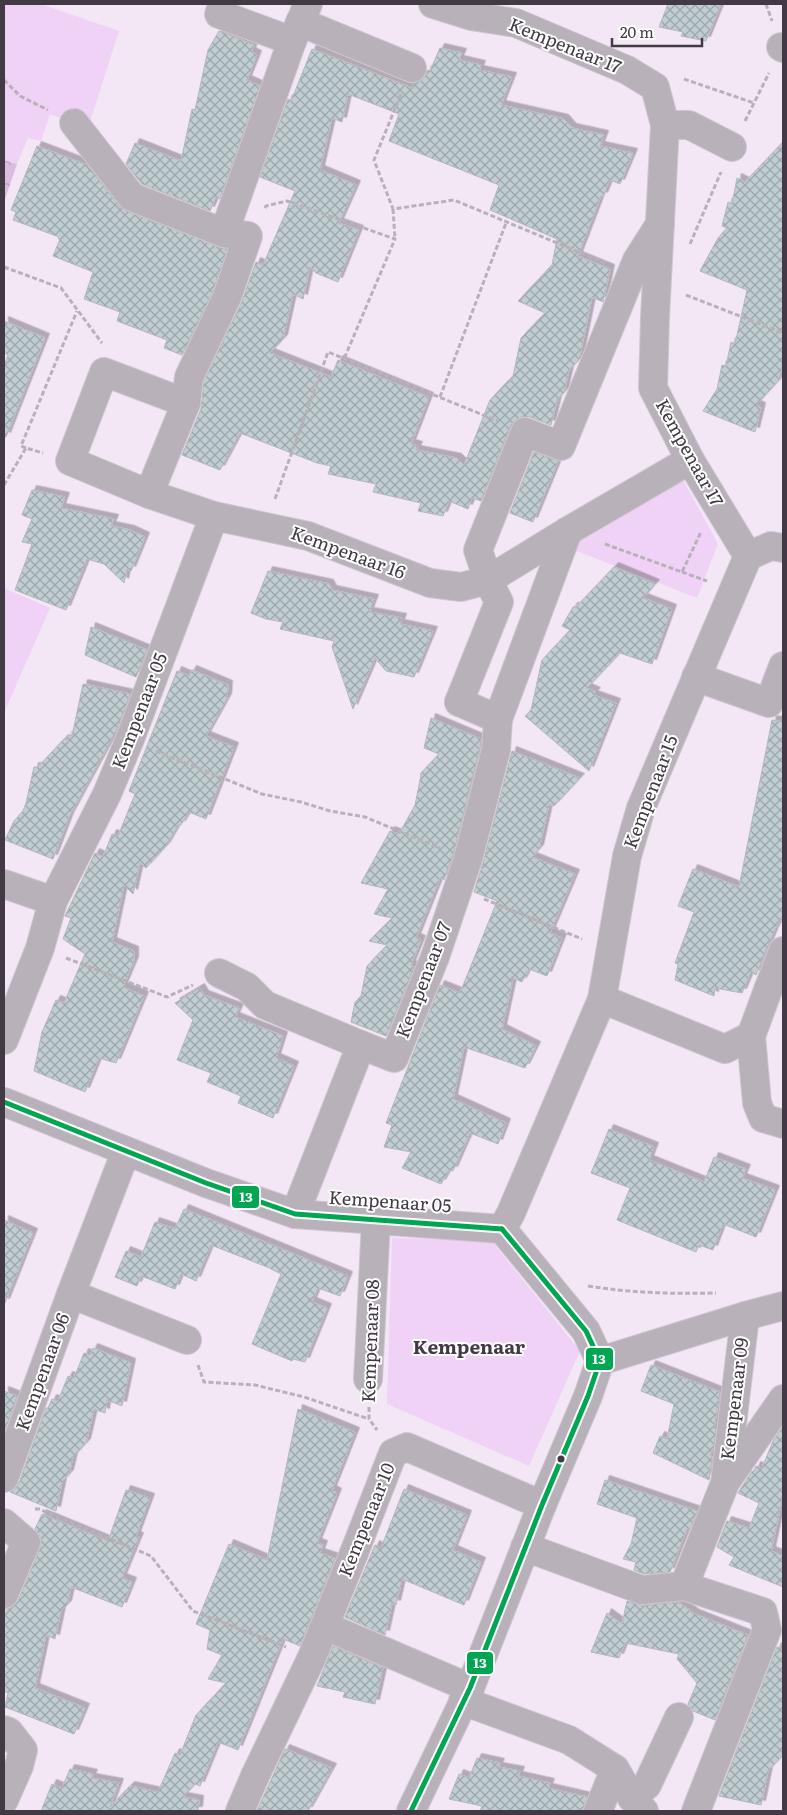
<svg xmlns="http://www.w3.org/2000/svg" width="787" height="1815" font-family="Literata,serif">
  <defs>
    <pattern id="forest-crowns" width="20" height="18" patternUnits="userSpaceOnUse" patternTransform="scale(1.25)"><rect width="20" height="18" fill="#dbbde2"/><path d="M2 6a3 3 0 1 1 6 0M12 15a3 3 0 1 1 6 0" fill="none" stroke="#b39bb9"/></pattern>
    <pattern id="building-cross-hatch" width="8" height="8" patternUnits="userSpaceOnUse" patternTransform="scale(1.25)"><rect width="8" height="8" fill="#c0cdd1"/><path d="M0 0l8 8M0 8l8-8" fill="none" stroke="#9ea7ab"/></pattern>
    <filter id="shadow"><feDropShadow dx="4.5" dy="-4.5" stdDeviation="0" flood-color="#0004"/></filter>
  </defs>
  <rect width="100%" height="100%" fill="#f3e7f6"/>
  <!-- grass -->
  <g fill="#f0d2f6">
    <polygon points="4,4 41,4 119,31 88,128 50,114 41,141 28,138 17,164 4,160"/>
    <polygon points="683,480 718,544 697,598 569,548"/>
    <polygon points="4,588 50,608 4,713"/>
    <polygon points="392,1238 491,1240 580,1351 529,1466 387,1404"/>
  </g>
  <!-- forest -->
  <polygon fill="url(#forest-crowns)" points="4,160 17,164 4,202"/>
  <!-- building -->
  <g fill="url(#building-cross-hatch)" stroke="#b5b7bd" fill-rule="evenodd" filter="url(#shadow)">
    <polygon points="668,4 721,4 706,41 681,36 683,32 659,27"/>
    <polygon points="219,31 254,45 251,52 257,55 247,80 260,86 220,199 216,197 210,211 142,184 126,164 135,143 181,161 192,109 195,110 208,50"/>
    <path d="M440,48L462,53L459,60L481,65L479,70L512,77L501,105L564,119L572,128L604,135L600,146L633,153L620,184L610,180L603,197L601,196L578,256L610,269L603,302L592,297L579,360L569,370L564,392L557,400L551,425L530,417H522L515,420L510,426L481,501L472,498L468,509L449,501L443,516L418,511L421,503L373,492L376,484L328,474L331,466L317,463L240,433L220,470L182,455L201,409L204,381L241,304L256,262L263,265L295,191L260,177L288,99L291,101L312,49L412,88L414,83L422,80L426,74L427,70L430,71ZM348,94L399,114L389,141L499,185L490,210L557,239L552,265L518,301L545,313L521,338L512,381L509,380L490,400L464,465L457,458L416,450L418,446L411,444L429,397L338,360L331,377L270,353L283,339L293,294L303,299L310,267L316,273L338,282L359,230L339,223L356,185L320,170L332,118L342,122Z"/>
    <polygon points="783,142 783,361 779,380 756,405 761,407 755,432 703,411 717,389 722,365 726,366 731,342 735,344 747,290 700,271 718,238 727,228 722,226 728,202 732,204 737,178 745,182"/>
    <polygon points="37,146 87,165 120,207 126,211 227,250 213,291 182,355 164,348 167,340 117,321 120,312 84,299 93,272 53,256 60,239 58,239 59,237 13,220 16,212 11,210"/>
    <polygon points="4,321 45,338 6,437 4,436 4,366 8,355 4,353"/>
    <polygon points="534,452 558,461 533,522 510,513"/>
    <polygon points="32,490 65,497 61,508 114,519 111,526 130,530 145,537 131,571 127,569 124,583 104,564 87,559 66,610 15,590 32,544 22,542 32,519 22,515"/>
    <polygon points="614,567 655,584 643,598 672,609 652,664 620,653 587,688 596,692 593,695 616,703 589,771 525,716 531,710 542,660 570,630 562,626 573,607 576,607"/>
    <polygon points="268,571 329,584 332,590 374,599 369,612 402,618 400,624 433,631 414,677 386,671 375,658 353,709 332,647 334,641 280,629 283,622 266,619 251,613"/>
    <polygon points="91,627 147,650 136,677 85,655"/>
    <polygon points="192,670 228,685 227,698 206,736 234,747 206,819 189,812 181,825 178,825 166,846 146,868 140,863 133,894 124,885 112,942 134,951 134,961 123,987 144,996 116,1063 99,1058 85,1092 34,1071 42,1032 56,1000 64,1003 85,954 63,939 71,918 65,916 95,853 103,857 112,834 118,836 135,794 129,791 177,671 189,676"/>
    <polygon points="83,684 130,694 117,729 69,817 53,859 5,840 14,821 23,811 26,803 34,767 38,767 64,739 67,740 68,735 72,736"/>
    <polygon points="431,718 481,739 480,748 453,855 444,880 440,878 416,938 421,940 411,965 414,967 386,1036 351,1022 355,1002 361,996 367,966 387,945 369,941 392,918 374,914 388,889 361,883 390,831 399,834 415,805 421,775 420,774 439,754 424,748"/>
    <polygon points="772,720 783,722 783,915 774,931 756,975 751,972 742,993 715,988 714,996 675,980 678,964 675,963 694,912 678,906 693,869 739,887"/>
    <polygon points="512,751 580,778 554,806 549,804 539,849 532,857 575,874 550,933 562,938 547,976 529,969 522,982 513,978 502,1029 536,1046 525,1068 464,1047 453,1099 506,1123 498,1144 470,1133 453,1171 449,1170 441,1184 402,1168 411,1152 384,1147 392,1125 386,1123 440,985 460,993 497,901 474,892 483,863"/>
    <polygon points="200,988 204,995 239,1008 235,1017 283,1036 276,1058 294,1066 273,1118 238,1103 241,1096 207,1082 211,1073 177,1060 193,1020 175,1003"/>
    <polygon points="609,1129 654,1147 649,1160 704,1182 714,1157 746,1169 742,1178 775,1190 756,1237 723,1224 713,1250 699,1245 696,1252 617,1220 630,1188 591,1173"/>
    <polygon points="184,1209 348,1276 340,1296 318,1288 312,1302 327,1308 305,1362 293,1359 292,1361 252,1344 281,1274 267,1267 211,1245 196,1281 181,1274 175,1289 141,1276 137,1286 115,1277 126,1251 141,1257 155,1222 175,1229"/>
    <polygon points="4,1220 33,1233 5,1303 4,1303"/>
    <polygon points="93,1348 131,1363 122,1406 107,1400 105,1413 94,1409 86,1443 73,1457 69,1474 62,1482 56,1511 10,1492 14,1490 19,1483 46,1408 48,1408 52,1399 58,1401 68,1376 74,1378 84,1353 90,1355"/>
    <polygon points="651,1365 720,1392 714,1428 716,1429 714,1447 710,1455 712,1456 709,1480 653,1453 660,1436 667,1439 674,1404 641,1391"/>
    <polygon points="4,1391 17,1396 4,1433"/>
    <polygon points="298,1409 355,1432 332,1490 337,1493 317,1543 323,1545 320,1553 335,1558 300,1646 283,1639 238,1750 218,1742 200,1786 195,1784 183,1797 199,1800 198,1811 41,1811 52,1784 62,1788 70,1769 93,1774 91,1778 119,1783 110,1807 130,1786 158,1792 175,1753 180,1755 196,1715 226,1683 208,1679 222,1655 207,1649 210,1630 196,1624 229,1544 267,1560"/>
    <polygon points="783,1426 783,1495 771,1551 783,1556 783,1587 729,1565 734,1557 717,1547 727,1521 749,1528 759,1503 738,1493 752,1471 754,1472 756,1466 762,1468 773,1441"/>
    <polygon points="605,1480 697,1511 689,1531 687,1529 670,1572 644,1574 634,1570 636,1562 623,1559 631,1544 637,1518 597,1504"/>
    <polygon points="404,1489 467,1515 453,1550 481,1562 464,1605 402,1579 396,1605 392,1603 385,1635 345,1617 375,1545 381,1548"/>
    <polygon points="126,1490 150,1498 136,1536 139,1537 122,1578 132,1582 122,1607 71,1587 67,1605 61,1611 55,1639 46,1635 35,1688 85,1708 74,1734 5,1707 8,1693 4,1691 4,1609 13,1607 18,1601 40,1548 41,1538 35,1529 42,1514 108,1541"/>
    <polygon points="627,1601 643,1606 678,1602 695,1614 748,1635 715,1720 693,1711 688,1704 697,1683 677,1659 679,1654 625,1643 619,1658 591,1652 607,1613 622,1624"/>
    <polygon points="333,1646 383,1668 375,1704 343,1697 345,1692 317,1686"/>
    <polygon points="777,1647 783,1649 783,1755 768,1771 761,1805 719,1796"/>
    <polygon points="285,1749 332,1768 308,1811 257,1811"/>
    <polygon points="477,1758 500,1763 498,1767 520,1771 518,1776 550,1783 548,1788 587,1797 583,1811 480,1811 482,1806 449,1799 459,1774 469,1778"/>
  </g>
  <g fill="none" stroke-linecap="round" stroke-linejoin="round">
    <defs>
      <g id="pedestrian">
        <polyline points="781,47 783,48"/>
        <polyline points="74,123 132,197 224,233 248,236 227,297 189,377 186,403 149,494"/>
        <polyline points="224,233 292,41"/>
        <polyline points="488,580 478,550 525,432 561,446 637,260 660,224"/>
        <polyline points="498,719 568,531"/>
        <polyline points="53,901 107,794 130,739 214,516"/>
        <polyline points="768,990 783,951"/>
        <polyline points="751,1036 757,1103 763,1118 783,1124"/>
        <polyline points="361,1045 394,1058 435,957 468,859 496,750 498,719 459,702"/>
        <polyline points="727,1480 783,1399"/>
        <polyline points="4,1523 26,1542 4,1594"/>
        <polyline points="525,1547 642,1590 684,1586"/>
        <polyline points="325,1626 470,1688"/>
        <polyline points="255,1776 312,1657 354,1553"/>
        <polyline points="598,1811 615,1769"/>
        <polyline points="696,1811 767,1630 763,1612 684,1586 725,1483 745,1316"/>
      </g>
      <g id="minor">
        <polyline points="223,4 219,14 292,41 308,4"/>
        <polyline points="433,4 471,16 516,23 627,70 655,87 665,125 655,317 653,388 690,460 748,556"/>
        <polyline points="300,22 412,68"/>
        <polyline points="665,125 689,125 732,147"/>
        <polyline points="186,403 104,372 70,461 149,494 214,516 308,536 430,583 461,587 488,580 568,531 690,460"/>
        <polyline points="696,677 769,703 783,666"/>
        <polyline points="459,702 499,602 488,580"/>
        <polyline points="4,884 53,901 40,948 4,1040"/>
        <polyline points="219,973 247,987 265,1005 361,1045 295,1214"/>
        <polyline points="602,999 725,1049 751,1036 768,990"/>
        <polyline points="71,1294 187,1340"/>
        <polyline points="600,1361 745,1316 783,1306"/>
        <polyline points="368,1379 376,1221"/>
        <polyline points="4,1478 71,1294 126,1151"/>
        <polyline points="354,1553 393,1453 407,1447 542,1505"/>
        <polyline points="463,1701 569,1740 615,1769 632,1798 644,1811"/>
        <polyline points="4,1730 9,1732 23,1750 19,1766 4,1800"/>
        <polyline points="632,1798 647,1785 679,1717"/>
        <polyline points="240,1811 255,1776"/>
        <polyline points="411,1811 470,1688 542,1505 588,1396 600,1361 586,1331 502,1229"/>
      </g>
      <polyline id="tertiary" points="4,1102 206,1183 295,1214 502,1229 511,1213 602,999 627,856 641,808 748,556 771,546 783,548"/>
    </defs>
    <!-- pedestrian casing -->
    <use href="#pedestrian" stroke="#cfc6d1" stroke-width="30"/>
    <!-- minor casing -->
    <use href="#minor" stroke="#cfc6d1" stroke-width="30"/>
    <!-- tertiary casing -->
    <use href="#tertiary" stroke="#cfc6d1" stroke-width="30"/>
    <!-- path -->
    <g stroke="#b8b1ba" stroke-width="3" stroke-dasharray="5 2.5" stroke-linecap="butt">
      <polyline points="766,4 772,21"/>
      <polyline points="684,79 754,103"/>
      <polyline points="4,80 20,96 48,110"/>
      <polyline points="401,94 374,160 393,209 454,200 605,263"/>
      <polyline points="745,121 769,73"/>
      <polyline points="265,208 266,206 287,201 395,239 344,359"/>
      <polyline points="393,209 395,239"/>
      <polyline points="690,244 721,172"/>
      <polyline points="4,267 61,288 102,343"/>
      <polyline points="686,295 783,333"/>
      <polyline points="440,397 506,223"/>
      <polyline points="26,448 21,446 77,311"/>
      <polyline points="4,485 26,448 43,453"/>
      <polyline points="275,499 328,352 498,421"/>
      <polyline points="605,544 682,572 701,532"/>
      <polyline points="682,572 707,581"/>
      <polyline points="156,751 262,794 301,802 330,811 365,817 440,848"/>
      <polyline points="484,899 582,939"/>
      <polyline points="66,958 167,997 193,985"/>
      <path d="M588,1286C632,1293 672,1294 716,1293"/>
      <polyline points="198,1365 204,1382 255,1385 304,1397 369,1419"/>
      <polyline points="369,1407 369,1419 377,1430"/>
      <polyline points="35,1509 39,1509 151,1556 193,1611 286,1647"/>
    </g>
    <!-- pedestrian -->
    <use href="#pedestrian" stroke="#b8b1ba" stroke-width="28"/>
    <!-- minor -->
    <use href="#minor" stroke="#b8b1ba" stroke-width="28"/>
    <!-- tertiary -->
    <use href="#tertiary" stroke="#b8b1ba" stroke-width="28"/>
    <defs>
      <g id="bus-1">
        <polyline points="4,1102 206,1183 295,1214 502,1229"/>
        <polyline points="411,1811 470,1688 542,1505 588,1396 600,1361 586,1331 502,1229"/>
      </g>
    </defs>
    <!-- bus-1 casing -->
    <use href="#bus-1" stroke="#fff" stroke-width="9"/>
    <!-- bus-1 -->
    <use href="#bus-1" stroke="#00a651" stroke-width="5"/>
  </g>
  <!-- markers -->
  <circle fill="#423944" stroke="#fff" stroke-width="2" cx="561" cy="1459" r="4.5"/>
  <g text-anchor="middle" stroke-width="4" stroke-linejoin="round" paint-order="stroke">
    <!-- street labels -->
    <g font-size="18" fill="#423944" stroke="#fff">
      <text transform="translate(565 46) rotate(22)" y="6">Kempenaar 17</text>
      <text transform="translate(689 453) rotate(61)" y="6">Kempenaar 17</text>
      <text transform="translate(348 553) rotate(20)" y="6">Kempenaar 16</text>
      <text transform="translate(140 711) rotate(-69)" y="6">Kempenaar 05</text>
      <text transform="translate(651 792) rotate(-69)" y="6">Kempenaar 15</text>
      <text transform="translate(424 980) rotate(-69)" y="6">Kempenaar 07</text>
      <text transform="translate(390 1202) rotate(4)" y="6">Kempenaar 05</text>
      <text transform="translate(371 1341) rotate(-88)" y="6">Kempenaar 08</text>
      <text transform="translate(43 1372) rotate(-70)" y="6">Kempenaar 06</text>
      <text transform="translate(735 1399) rotate(-83)" y="6">Kempenaar 09</text>
      <text transform="translate(367 1520) rotate(-68)" y="6">Kempenaar 10</text>
    </g>
    <!-- neighbourhood labels -->
    <g font-size="19" font-weight="bold" fill="#423944" stroke="#fff">
      <text x="469" y="1354">Kempenaar</text>
    </g>
  </g>
  <g stroke="#fff" stroke-width="2">
    <rect x="231" y="1185" width="29" height="24" rx="5" fill="#00a651"/>
    <rect x="585" y="1347" width="29" height="24" rx="5" fill="#00a651"/>
    <rect x="466" y="1651" width="28" height="24" rx="5" fill="#00a651"/>
  </g>
  <g font-size="14" text-anchor="middle" font-weight="bold" fill="#fff">
    <text x="246" y="1202">13</text>
    <text x="599" y="1364">13</text>
    <text x="480" y="1668">13</text>
  </g>
  <!-- border -->
  <rect width="787" height="1815" fill="none" stroke="#423944" stroke-width="10"/>
  <!-- scale -->
  <path d="M612 38v8h90v-8" fill="none" stroke="#423944" stroke-width="2.5"/>
  <text x="620" y="38" font-size="15" fill="#423944" stroke="#ffffff" stroke-width="4" paint-order="stroke">20 m</text>
</svg>
